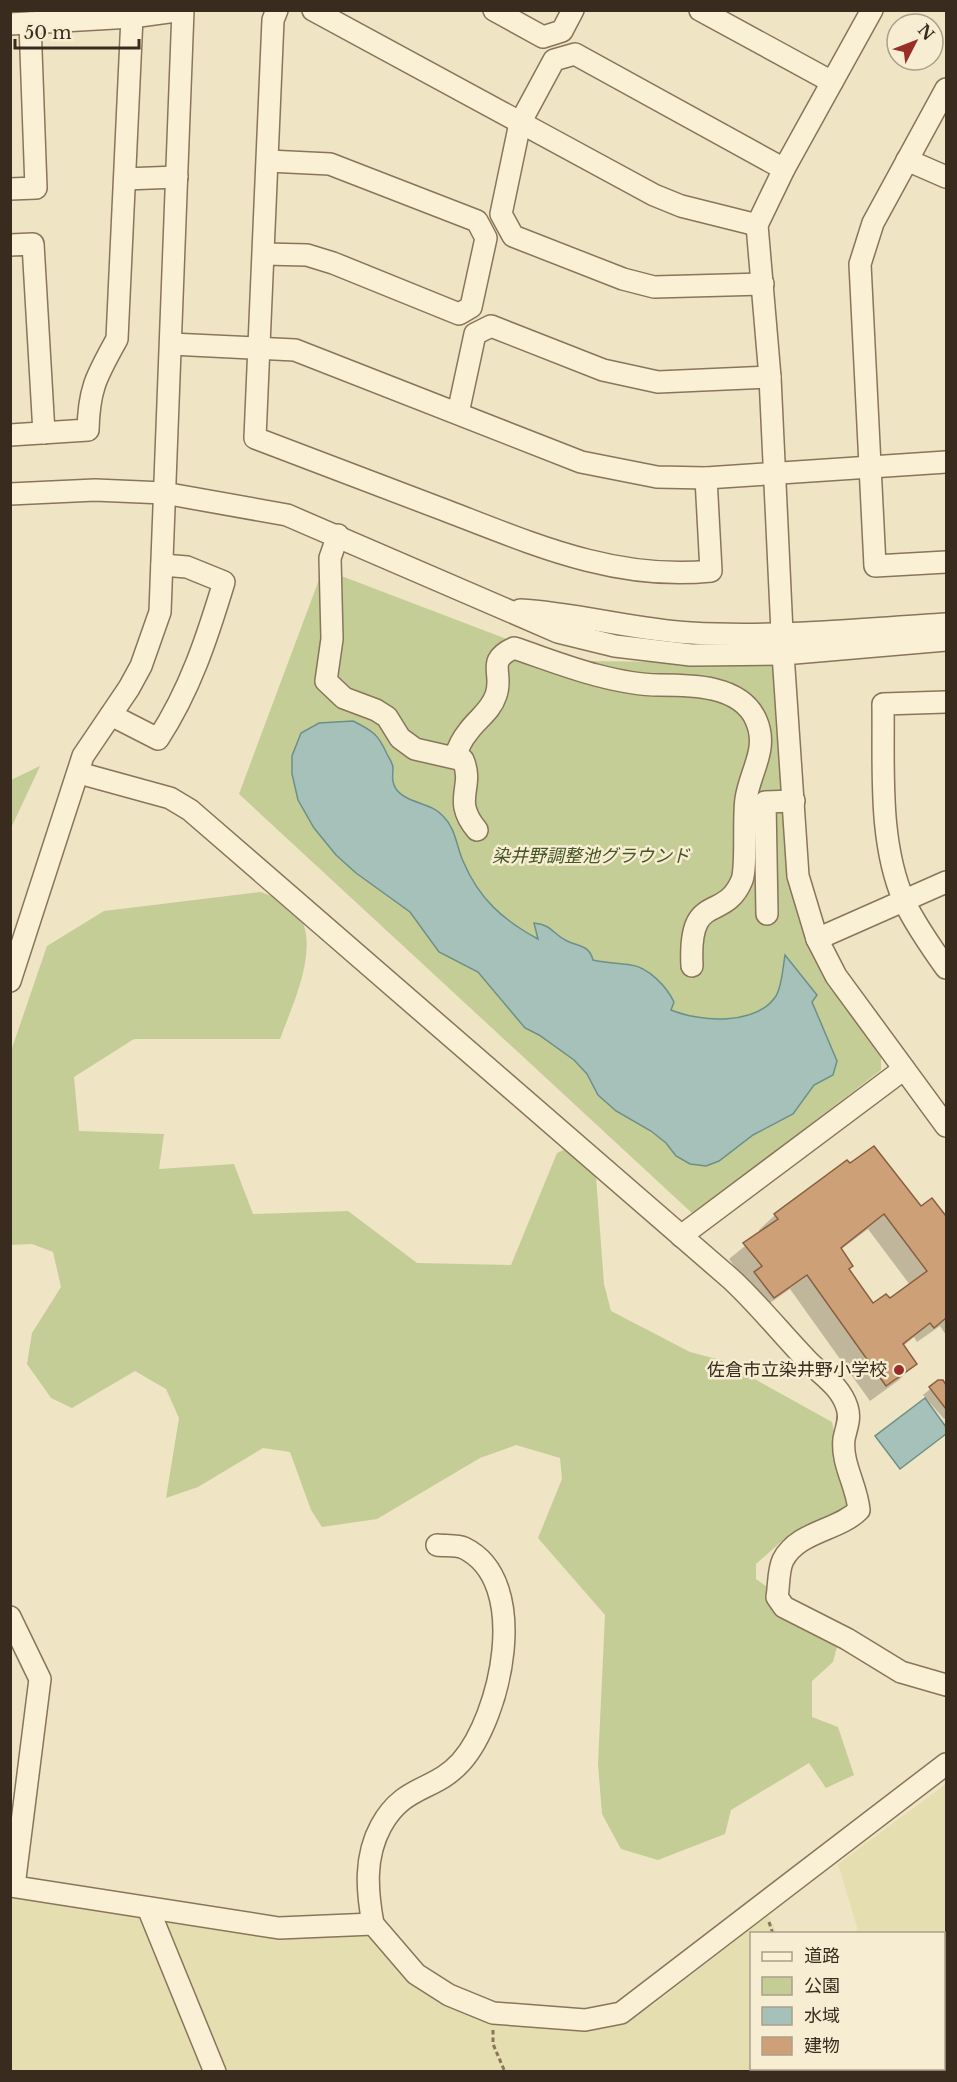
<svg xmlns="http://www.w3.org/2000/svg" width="957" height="2082" font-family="'Libre Baskerville','Noto Sans JP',serif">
  <rect width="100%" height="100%" fill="#efe4c3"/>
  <!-- farmland -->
  <polygon fill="#e4deb0" points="946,1784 946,2071 11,2072 10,1895 373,1932 414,1975 567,2026 652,2006 768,1915 777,1933 752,1934 752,2068 944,2068 944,1934 851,1933 858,1930 838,1864"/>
  <!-- green -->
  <g fill="#c4cd96">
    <polygon points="323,569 504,638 587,661 773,663 788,875 881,1051 881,1070 693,1214 239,794"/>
    <polygon points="40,766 11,828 11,780"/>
    <path d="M261,892C270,896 288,900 294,907C324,942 293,1003 280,1039H134L74,1077L79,1131L164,1134L159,1169L234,1164L253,1214L348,1211L417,1263L511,1265L557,1153L568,1148L595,1163L604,1284L611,1311L690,1352L720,1360L832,1422L849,1506L784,1539L756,1564V1579L839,1639L833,1662L812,1681V1717L838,1727L854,1775L826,1788L809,1763L731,1810L725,1834L658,1860L621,1849L602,1814L598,1764L605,1615L538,1538L562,1479L560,1458L516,1445L480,1458L377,1519L322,1527L311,1510L290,1452L263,1448L198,1487L166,1498L179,1418L166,1389L135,1371L72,1408L51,1398L27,1364L32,1333L61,1287L53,1252L32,1244L11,1245L10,1054L47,946L104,911Z"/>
  </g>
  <!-- water -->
  <g fill="#a5c1ba" stroke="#6c9088" stroke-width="1.5">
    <path d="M353,721C373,731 378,734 387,754C389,758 392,762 393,767C393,775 391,781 396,789C407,804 431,802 443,816C456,829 456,845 463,861C479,899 503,920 538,939L534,923C553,925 552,934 567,941C580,947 589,945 593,960C606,963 618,963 631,965C648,967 667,987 674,1002L671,1010C700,1022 756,1026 776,996C782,986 783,967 785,955L817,995L812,1002L837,1061L833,1075L814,1085L793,1114L753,1135L719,1161L706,1166L690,1164L676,1156L666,1143L651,1131L616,1111L598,1095L587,1074L574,1060L539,1035L525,1028L478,972L439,952L410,912L356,873L336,855L314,828L298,800L292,774V756L301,733L319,723Z"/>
    <polygon points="925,1398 946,1427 946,1434 900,1469 875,1436"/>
  </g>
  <!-- shadow -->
  <g fill="#0003" fill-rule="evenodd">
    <path d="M932,1200L946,1220V1335L940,1326L917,1342L914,1337L903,1346L915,1364L899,1380L870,1401L790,1289L757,1312L746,1282L729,1259L761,1233L759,1230L775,1215L921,1208ZM868,1229L910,1285L889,1300L873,1305L847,1270L840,1250Z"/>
    <polygon points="941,1380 946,1387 946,1418 944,1419 923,1395"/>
  </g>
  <!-- building -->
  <g fill="#cda078" stroke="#88603f" stroke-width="1.5" fill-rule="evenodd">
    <path d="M874,1146L921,1206L932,1198L946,1216V1318L934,1328L930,1323L903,1344L917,1364L886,1386L807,1275L774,1298L754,1272L762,1266L743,1243L778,1219L774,1214L847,1160L850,1163ZM884,1214L927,1271L890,1298L886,1294L873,1303L849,1269L853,1266L841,1248Z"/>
    <polygon points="938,1380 943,1380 946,1385 946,1409 929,1387"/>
  </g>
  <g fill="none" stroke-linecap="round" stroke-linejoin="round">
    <defs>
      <g id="minor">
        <path d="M277,10L273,20L255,438C319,462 383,487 447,511C533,544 616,581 711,571L706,478"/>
        <polyline points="313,10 654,195 681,206 757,225"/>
        <polyline points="494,10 543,37 562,31 573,10"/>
        <polyline points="700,10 832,82"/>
        <polyline points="872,10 784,169 757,225 770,377 783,654 798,876 817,939 836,976 946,1126"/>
        <polyline points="10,24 132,17 183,10 160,612 141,666 129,688 83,756 10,981"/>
        <polyline points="946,89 873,223 860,264 875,566 946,562"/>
        <polyline points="907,160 946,177"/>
        <polyline points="125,179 177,177"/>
        <polyline points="10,189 36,188 30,23"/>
        <polyline points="10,245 33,244 44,433"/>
        <polyline points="264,254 307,255 333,263 459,314 471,307 486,238 477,221 330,164 268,161"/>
        <polyline points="763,284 654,287 623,279 513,236 501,214 520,123 554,60 575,54 784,169"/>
        <polyline points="171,344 295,350 581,462 657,477 706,478 946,462"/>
        <polyline points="458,413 475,334 491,326 603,370 658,382 770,377"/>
        <path d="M10,435L88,430C89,387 97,376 117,339L132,17"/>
        <polyline points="10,494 95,490 164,493 287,515 558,632 615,646 691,655 783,654 946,640"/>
        <path d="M338,535L330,558L332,639L326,681L344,698L376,710L387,717L400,738L415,749L463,760C475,788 451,799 477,830"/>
        <path d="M520,610C577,613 633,630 691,633C776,638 862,629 946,624"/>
        <path d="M946,702L883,704C884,768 878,841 904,901C915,924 931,947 946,968"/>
        <path d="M111,715L158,739C190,690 207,638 224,582L187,567L162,565"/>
        <path d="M455,757C458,748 462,739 468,732C477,719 491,711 496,695C504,673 485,661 514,648C541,657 569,668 596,675C615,680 640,685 659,685C691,685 741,685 756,720C769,749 750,771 746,799C743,819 747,866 742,880C724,924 688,889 692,966"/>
        <path d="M79,773L170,798L190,810L731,1279C758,1304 781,1333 806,1359C821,1375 840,1385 847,1407C851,1419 846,1428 844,1439C841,1463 857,1486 859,1510C838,1531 798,1531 783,1560C778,1570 779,1587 777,1597L784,1607L847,1639L901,1672L946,1685"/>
        <polyline points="767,914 765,802 794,801"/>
        <polyline points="817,939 946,882"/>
        <polyline points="681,1236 904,1069"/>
        <polyline points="10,1617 40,1679 14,1886"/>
        <polyline points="10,1886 279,1928 373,1924 416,1974 449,1995 493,2013 585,2020 621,2013 946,1764"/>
        <polyline points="148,1908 215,2072"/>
        <path d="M373,1924C367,1891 364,1857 381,1826C404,1784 434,1792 461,1762C501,1717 532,1581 464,1548C457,1545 445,1546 437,1545"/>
      </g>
    </defs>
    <!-- minor casing -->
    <use href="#minor" stroke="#897559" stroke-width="24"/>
    <!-- path -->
    <g stroke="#897559" stroke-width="3" stroke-dasharray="4.5 3" stroke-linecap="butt">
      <polyline points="769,1922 773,1934"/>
      <polyline points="493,2030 493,2044 505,2072"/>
      <polyline points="827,2068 829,2072"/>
    </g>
    <!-- minor -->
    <use href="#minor" stroke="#f9f0d6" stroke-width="21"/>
  </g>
  <!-- markers -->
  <circle fill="#992d28" stroke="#f6edd2" stroke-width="2" cx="899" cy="1370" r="6"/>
  <g text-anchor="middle" stroke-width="5" stroke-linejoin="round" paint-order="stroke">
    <!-- park labels -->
    <g font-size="18" font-style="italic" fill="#465524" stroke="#f6edd2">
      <text x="591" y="862">染井野調整池グラウンド</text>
    </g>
    <!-- poi labels -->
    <g font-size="18" fill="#392c1e" stroke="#f6edd2" text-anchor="end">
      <text x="887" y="1376">佐倉市立染井野小学校</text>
    </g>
  </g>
  <!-- border -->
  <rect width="957" height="2082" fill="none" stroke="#392c1e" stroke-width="24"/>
  <!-- legend -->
  <rect x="750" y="1932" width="195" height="138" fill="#f6edd2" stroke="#aaa08a" stroke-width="1.5"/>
  <rect x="762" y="1952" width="30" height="9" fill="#f9f0d6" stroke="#aaa08a" stroke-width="1.5"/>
  <text x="804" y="1962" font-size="18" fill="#392c1e">道路</text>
  <rect x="762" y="1977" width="30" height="18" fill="#c4cd96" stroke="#aaa08a" stroke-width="1.5"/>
  <text x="804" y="1992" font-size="18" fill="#392c1e">公園</text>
  <rect x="762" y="2007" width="30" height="18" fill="#a5c1ba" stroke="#aaa08a" stroke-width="1.5"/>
  <text x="804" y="2022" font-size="18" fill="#392c1e">水域</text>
  <rect x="762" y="2037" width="30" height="18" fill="#cda078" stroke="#aaa08a" stroke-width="1.5"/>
  <text x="804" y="2052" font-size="18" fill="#392c1e">建物</text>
  <!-- north arrow -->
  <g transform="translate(915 42) rotate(48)"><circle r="28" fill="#f6edd2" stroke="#aaa08a" stroke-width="1.5"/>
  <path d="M0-4.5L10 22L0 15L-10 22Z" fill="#992d28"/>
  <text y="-9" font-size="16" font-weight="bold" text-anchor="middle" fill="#392c1e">N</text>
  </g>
  <!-- scale -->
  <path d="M15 39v9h124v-9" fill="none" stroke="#392c1e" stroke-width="3"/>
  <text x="24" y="39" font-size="18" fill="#392c1e" stroke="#f6edd2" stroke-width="4.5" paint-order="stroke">50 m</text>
</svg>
